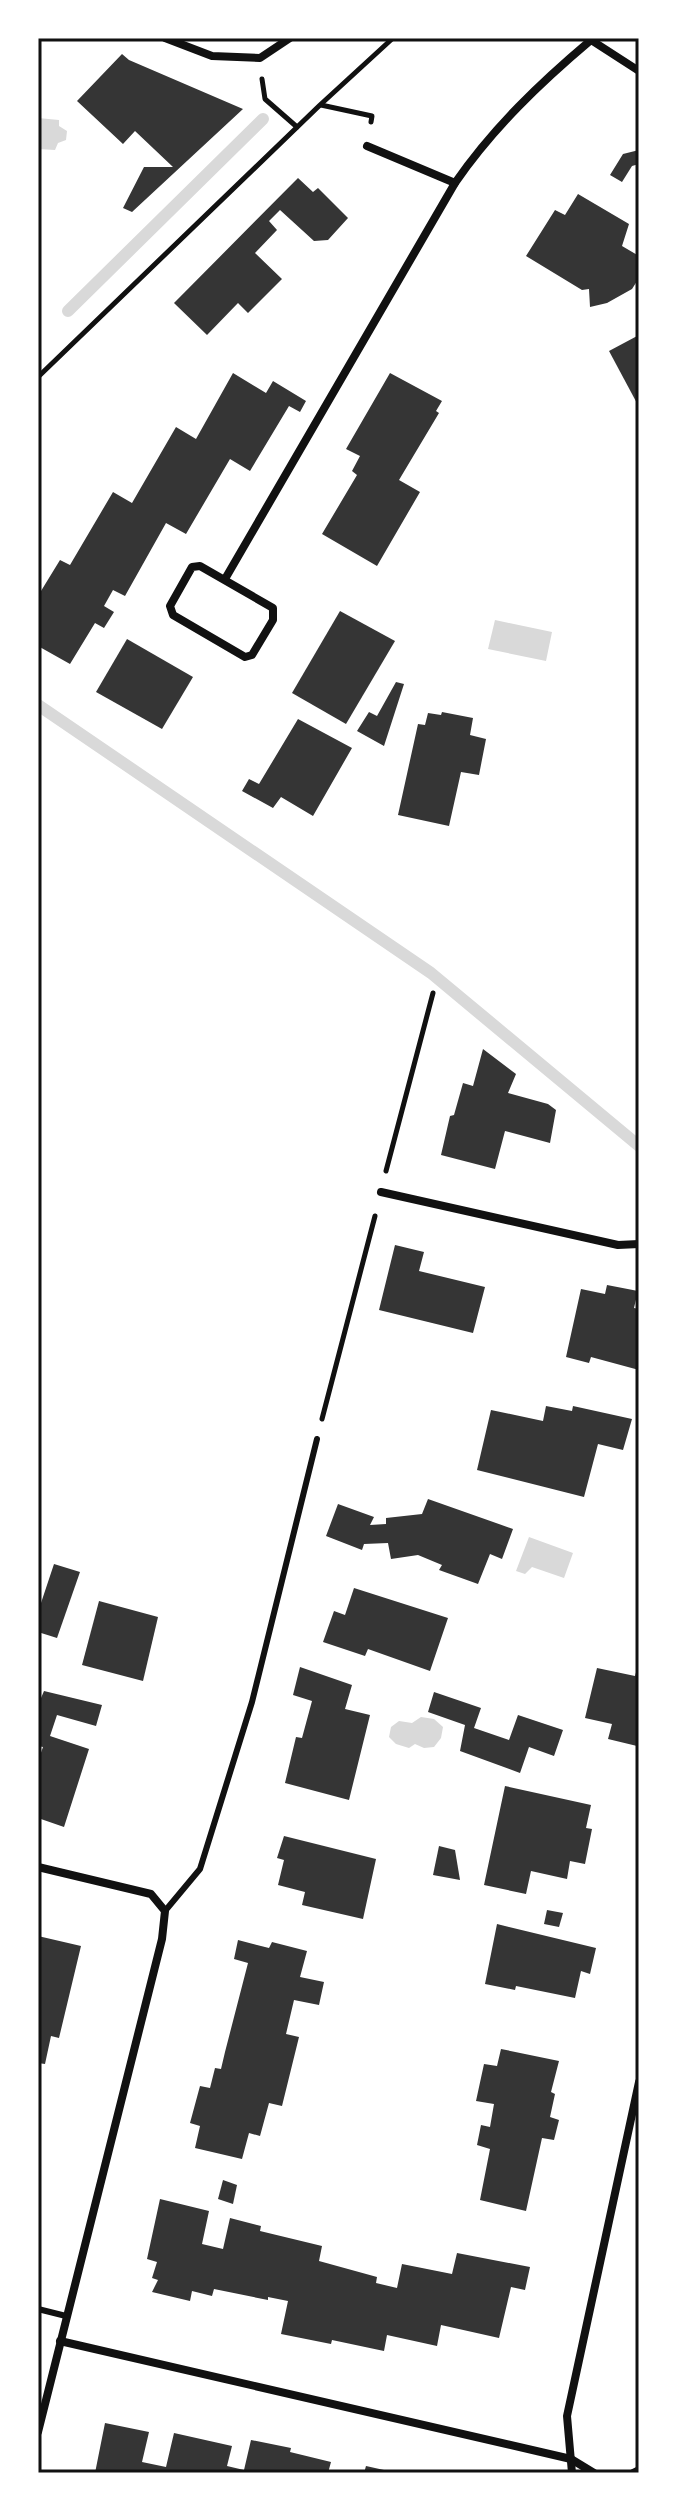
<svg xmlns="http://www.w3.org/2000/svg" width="677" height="2511" font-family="'Public Sans',sans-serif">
  <rect width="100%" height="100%" fill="#fff"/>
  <!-- water -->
  <g fill="#d9d9d9">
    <polygon points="38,118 59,120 59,126 67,131 66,140 58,143 55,150 38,149"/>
    <polygon points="495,620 552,632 546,661 488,649"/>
    <polygon points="529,1537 573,1553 564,1578 532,1567 525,1574 516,1571"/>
    <polygon points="421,1717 434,1719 443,1727 441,1738 434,1747 424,1748 415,1744 409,1748 396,1744 389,1737 391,1727 399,1721 412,1723"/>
  </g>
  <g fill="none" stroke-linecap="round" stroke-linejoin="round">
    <!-- stream -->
    <g stroke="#d9d9d9" stroke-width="12">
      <polyline points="68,311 263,119"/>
      <polyline points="38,705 431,973 639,1146"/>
    </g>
  </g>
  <!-- building -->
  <g fill="#353535">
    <polygon points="122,54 129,60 243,109 132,212 123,208 144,167 173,167 135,131 123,144 77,101"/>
    <polygon points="639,150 639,164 632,166 622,182 610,175 623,154"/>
    <polygon points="298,178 313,192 318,188 348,218 328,240 314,241 280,210 269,221 277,230 255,253 282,279 248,313 238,303 207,335 174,303"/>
    <polygon points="578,194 629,224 622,246 639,256 639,278 632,289 607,303 590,307 589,289 582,290 526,256 555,210 565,215"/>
    <polygon points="639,335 639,407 609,351"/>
    <polygon points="233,373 266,393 273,381 306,401 300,412 289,406 250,471 230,459 186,534 166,523 125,596 113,590 104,606 114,612 104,628 95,623 70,664 38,646 38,589 41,591 60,560 70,565 113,492 132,503 176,427 196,439"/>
    <polygon points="390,373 442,401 436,411 439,413 399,480 420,492 377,566 322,534 357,475 352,471 360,456 346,449"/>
    <polygon points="340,611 395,641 346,724 292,693"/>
    <polygon points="127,639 193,677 162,729 96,692"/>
    <polygon points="396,682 404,684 384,746 357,731 369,712 377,716"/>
    <polygon points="442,712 473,718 470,735 486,739 479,775 461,772 449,826 398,815 418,724 425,725 428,713 441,715"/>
    <polygon points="298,719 352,748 313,816 281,797 273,808 242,791 249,779 259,784"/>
    <polygon points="483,1049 516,1074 508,1093 548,1104 556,1110 550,1143 505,1131 495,1169 441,1155 450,1116 454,1115 463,1083 473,1086"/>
    <polygon points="395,1245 424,1252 419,1271 485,1287 473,1333 379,1310"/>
    <polygon points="607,1285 638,1291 634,1308 639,1309 639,1370 591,1357 589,1363 566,1357 581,1289 605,1294"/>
    <polygon points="546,1406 572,1411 573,1406 632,1419 623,1450 598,1444 584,1497 477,1470 491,1410 543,1421"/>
    <polygon points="428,1499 513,1529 502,1559 490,1554 478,1584 439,1570 442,1565 418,1555 391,1559 388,1543 364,1544 362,1550 326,1536 338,1504 374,1517 370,1525 386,1524 386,1518 422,1514"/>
    <polygon points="54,1564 80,1572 57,1638 38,1632 38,1612"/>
    <polygon points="354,1588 448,1618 430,1671 368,1649 365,1656 323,1642 334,1611 345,1615"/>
    <polygon points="99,1601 158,1617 143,1681 82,1665"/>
    <polygon points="638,1665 639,1738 637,1746 608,1739 612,1724 585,1718 597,1668 635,1676"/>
    <polygon points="300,1667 352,1685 345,1709 370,1715 349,1800 285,1783 296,1737 302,1738 312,1701 293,1695"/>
    <polygon points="44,1691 102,1705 96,1726 57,1715 50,1736 89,1749 64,1827 38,1818 38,1761 43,1747 38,1746 38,1705"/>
    <polygon points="434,1692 481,1708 474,1728 509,1740 518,1715 563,1730 554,1756 529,1747 520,1773 460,1751 465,1725 428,1712"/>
    <polygon points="505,1786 591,1805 586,1828 592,1829 585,1864 570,1861 567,1879 531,1871 526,1894 484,1885"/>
    <polygon points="284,1836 376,1859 363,1919 302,1905 305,1892 278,1885 284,1860 277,1858"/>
    <polygon points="439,1846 455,1850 460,1880 433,1875"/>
    <polygon points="547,1910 563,1913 559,1927 544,1924"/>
    <polygon points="497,1924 596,1948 590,1974 581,1971 575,1998 516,1986 515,1990 485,1984"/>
    <polygon points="38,1936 81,1946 59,2038 51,2036 45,2064 38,2063"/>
    <polygon points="238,1940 269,1948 272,1942 307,1951 300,1977 324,1982 319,2005 294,2000 286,2034 299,2037 282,2106 269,2103 260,2136 249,2133 242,2159 195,2148 200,2126 190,2123 200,2086 210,2088 215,2068 221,2069 225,2052 248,1963 234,1959"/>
    <polygon points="501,2049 559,2061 551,2092 555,2094 550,2117 559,2120 554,2140 542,2138 526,2211 480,2200 490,2149 477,2145 481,2125 490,2127 494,2104 476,2101 484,2064 497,2066"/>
    <polygon points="223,2180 237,2185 233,2204 218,2199"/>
    <polygon points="160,2199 209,2211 202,2244 223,2249 230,2218 261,2226 260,2231 322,2246 319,2261 377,2277 376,2283 397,2288 402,2264 452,2274 457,2253 530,2267 525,2290 511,2287 499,2338 441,2325 437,2346 387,2335 384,2351 332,2340 331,2344 281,2334 288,2301 268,2297 268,2300 214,2289 212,2296 192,2291 190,2301 152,2292 158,2280 152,2278 157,2262 147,2259"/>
    <polygon points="105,2423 149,2432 142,2462 166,2467 174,2433 232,2446 227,2466 244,2470 251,2440 291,2448 290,2452 331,2462 328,2473 95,2473"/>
    <polygon points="366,2466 393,2472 393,2473 364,2473"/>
  </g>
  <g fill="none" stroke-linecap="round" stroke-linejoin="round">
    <!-- path -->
    <g stroke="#111" stroke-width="5">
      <polyline points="262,79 265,99 297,127"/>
      <polyline points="321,105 372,116 371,122"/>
      <polyline points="38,377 320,105 393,38"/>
      <polyline points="386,1171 433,993"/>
      <polyline points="322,1419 375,1216"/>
    </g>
    <!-- service -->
    <g stroke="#111" stroke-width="6">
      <polyline points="165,1911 200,1869 252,1702 317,1439"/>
      <polyline points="38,2309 66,2316"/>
    </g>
    <!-- minor -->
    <g stroke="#111" stroke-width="8">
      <polyline points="165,38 212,56 260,58 290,38"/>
      <polyline points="367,146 455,183"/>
      <polygon points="200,566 273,608 273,620 252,655 245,657 173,615 170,606 192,567"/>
      <path d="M225,579L455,183C493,128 540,83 591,40L639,71"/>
      <polyline points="381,1192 618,1245 639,1244"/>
      <polyline points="38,1867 151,1894 165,1911 162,1939 38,2432"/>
      <polyline points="60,2341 571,2459 594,2473"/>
      <polyline points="572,2473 567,2416 639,2082"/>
      <polyline points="633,2473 639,2470"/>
    </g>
  </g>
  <!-- border -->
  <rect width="677" height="2511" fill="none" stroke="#ffffff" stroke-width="80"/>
  <rect x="40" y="40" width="597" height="2431" fill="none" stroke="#111" stroke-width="3"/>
</svg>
